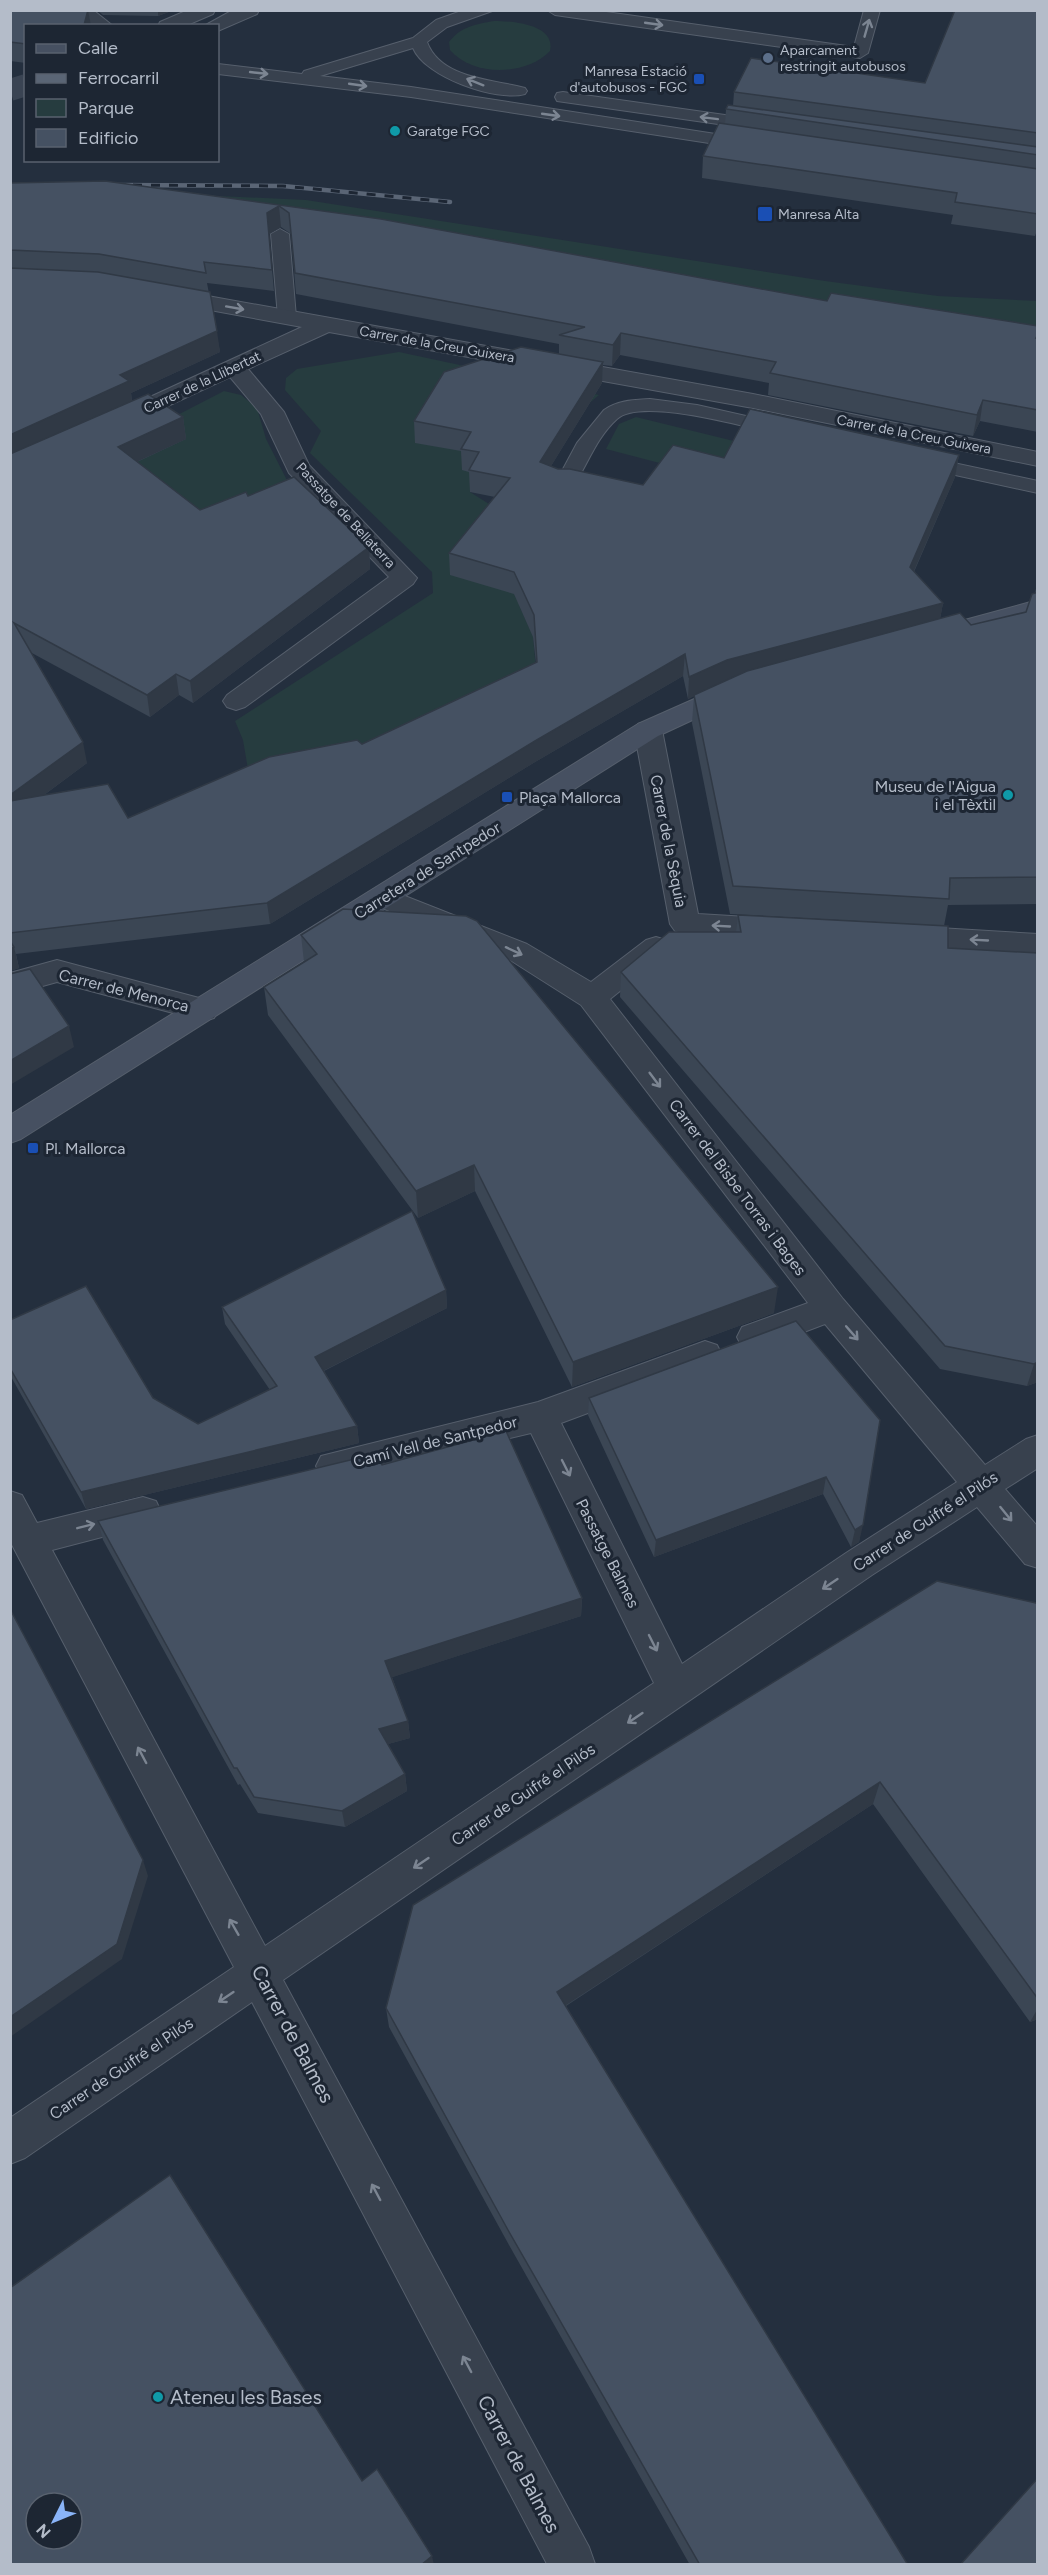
<svg xmlns="http://www.w3.org/2000/svg" width="1048" height="2575" font-family="Figtree,sans-serif">
  <rect width="100%" height="100%" fill="#242f3e"/>
  <!-- green -->
  <g fill="#263c3f">
    <path d="M494,21C511,21 556,24 550,51C526,76 473,77 450,50L449,42C460,27 476,24 494,21Z"/>
    <polygon points="154,193 306,200 825,281 938,296 1037,301 1037,339 290,220 101,195"/>
    <polygon points="399,352 599,395 586,406 472,453 479,474 470,492 497,509 584,493 519,605 533,636 536,670 463,715 250,781 243,740 235,721 433,593 432,572 310,453 321,431 285,390 286,378 297,369"/>
    <polygon points="224,391 241,395 257,408 266,439 296,498 215,527 121,469 185,439 162,423"/>
    <polygon points="636,417 742,443 721,479 606,449 619,424"/>
  </g>
  <g fill="none" stroke-linecap="round" stroke-linejoin="round">
    <!-- street-tunnel -->
    <polyline stroke="#3a4453" stroke-width="22" stroke-dasharray="22 10" stroke-linecap="butt" points="10,90 26,85"/>
    <defs>
      <g id="lane">
        <path d="M464,10H495L447,27L427,42C441,79 492,79 525,88L527,91L525,94C496,102 425,77 413,48L320,76L411,87L748,139L756,144L748,149L411,97L218,74V64L302,74L304,71L413,38L436,20Z"/>
        <polygon points="547,10 592,10 854,47 864,10 880,10 868,53 860,58 555,15"/>
        <polygon points="563,92 760,120 768,125 760,130 557,101 555,97 557,93"/>
        <polygon points="280,229 289,234 296,317 287,323 278,317 271,234"/>
        <path d="M650,399L697,405L786,425L789,429L779,435C747,427 641,397 617,419C595,439 588,465 572,488H558L555,484L577,443L604,410C618,400 634,400 650,399Z"/>
        <polygon points="921,456 1038,481 1038,493 914,466 911,462 914,458"/>
      </g>
      <g id="street">
        <polygon points="70,10 93,10 113,26 90,26"/>
        <polygon points="188,10 215,10 213,14 185,26 158,26 160,22"/>
        <polygon points="233,10 259,10 257,14 220,30 218,31 218,26 204,26"/>
        <polygon points="169,289 753,394 1038,452 1038,466 753,408 329,332 248,369 284,412 309,465 417,578 413,584 245,707 236,710 227,707 223,701 227,695 389,577 289,473 261,414 230,377 127,425 111,425 107,420 111,415 302,327 161,301 158,296 161,291"/>
        <polygon points="648,721 658,724 662,730 698,914 781,919 791,922 796,929 791,936 781,939 685,934 675,931 670,924 634,730 638,724"/>
        <polygon points="382,887 527,944 591,982 646,940 656,937 666,940 671,947 666,954 610,999 843,1299 985,1465 1026,1439 1038,1435 1038,1468 1005,1489 1038,1527 1038,1568 1025,1564 977,1507 872,1575 283,1980 589,2547 595,2564 547,2564 252,2002 25,2158 10,2164 10,2118 234,1967 10,1541 10,1491 22,1495 37,1523 143,1497 156,1501 161,1512 156,1523 52,1550 265,1946 654,1683 531,1433 333,1481 321,1476 316,1466 321,1456 538,1402 705,1341 717,1345 722,1355 717,1365 561,1423 682,1664 846,1553 957,1482 825,1324 754,1351 742,1347 737,1337 742,1327 808,1303 581,1005 507,958 372,904 368,897 372,890"/>
        <polygon points="905,926 1038,934 1038,954 905,946 895,943 890,936 895,929"/>
        <polygon points="57,960 214,1002 218,1010 214,1018 203,1021 57,982 10,995 10,973"/>
      </g>
      <g id="secondary">
        <polygon points="1038,600 1038,616 970,635 961,633 957,627 961,621"/>
        <polygon points="735,681 744,684 748,690 744,696 658,736 21,1139 10,1143 10,1115 638,724"/>
      </g>
    </defs>
    <!-- lane casing -->
    <use href="#lane" stroke="#565f6c" stroke-width="2"/>
    <!-- street casing -->
    <use href="#street" stroke="#565f6c" stroke-width="2"/>
    <!-- secondary casing -->
    <use href="#secondary" stroke="#565f6c" stroke-width="2"/>
    <!-- lane -->
    <use href="#lane" fill="#38414e" fill-rule="evenodd"/>
    <!-- street -->
    <use href="#street" fill="#38414e" fill-rule="evenodd"/>
    <!-- secondary -->
    <use href="#secondary" fill="#465061" fill-rule="evenodd"/>
    <defs>
      <polyline id="rail" points="115,185 283,186 450,202"/>
    </defs>
    <!-- rail casing -->
    <use href="#rail" stroke="#5a6575" stroke-width="4.5"/>
    <!-- rail -->
    <use href="#rail" stroke="#1d2633" stroke-width="3" stroke-dasharray="9" stroke-linecap="butt"/>
  </g>
  <!-- wall -->
  <g fill="#3b4654" fill-rule="evenodd">
    <polygon points="10,10 88,10 91,26 26,26 26,63 10,61"/>
    <polygon points="97,10 174,10 158,16 103,15"/>
    <polygon points="1038,10 1038,228 1035,236 951,224 953,215 702,178 703,156 725,124 726,109 733,106 734,92 925,83"/>
    <path d="M105,181L381,219L827,301L1038,326V432L980,421L973,436L768,395L769,383L620,355L612,366L603,365L602,383L551,466L558,469L643,485L724,458L959,455L955,477L914,572L943,603L940,619L971,625L1026,612L1035,593L1038,580V904L948,905L944,926L948,948L1038,953V1382L1027,1386L940,1369L620,997L621,972L736,932L738,915L913,924L730,914L692,723L694,696L688,699L683,676L535,762L270,924L16,954L19,968L10,971V183ZM281,227L291,234L296,294L559,344V354L414,421L415,443L461,451L462,470L469,472L470,492L495,497L449,553L450,575L514,594L533,637L536,663L362,744L128,818L44,795L87,763L30,652L150,717L179,695L193,703L370,569L369,547L248,496L200,510L137,462L186,439L183,417L132,401L131,393L220,352L207,283L274,291L269,234Z"/>
    <polygon points="301,935 774,1313 572,1387 475,1191 418,1218 268,1015 264,987 304,962"/>
    <polygon points="446,1290 447,1308 324,1371 357,1426 359,1443 86,1509 10,1375 10,1320 153,1398 198,1424 270,1390 225,1324 222,1307"/>
    <polygon points="589,1398 880,1420 859,1542 851,1547 823,1494 654,1557 588,1415"/>
    <polygon points="382,1465 582,1598 581,1616 392,1677 408,1721 410,1738 388,1744 405,1774 407,1791 345,1827 258,1813 240,1784 238,1785 103,1540 98,1521"/>
    <polygon points="1038,1605 1038,2019 1030,2022 873,1804 566,2006 908,2565 690,2565 509,2245 389,2027 386,2008"/>
  </g>
  <!-- shaded-wall -->
  <g fill="#303945">
    <polygon points="88,10 91,26 82,26"/>
    <polygon points="158,10 174,10 158,16"/>
    <polygon points="279,206 281,227 269,234 274,291 267,213"/>
    <polygon points="217,331 220,352 131,393 132,402 10,458 10,435 120,375"/>
    <polygon points="621,333 620,355 612,366 613,345"/>
    <polygon points="603,362 602,383 540,484 540,462"/>
    <polygon points="983,400 980,421 973,436 977,415"/>
    <polygon points="183,417 186,439 121,469 118,447"/>
    <polygon points="959,455 955,477 906,589 910,567"/>
    <polygon points="369,547 370,569 193,703 190,681"/>
    <polygon points="943,603 939,624 725,682 688,699 689,677 727,660"/>
    <polygon points="685,654 683,676 535,762 270,924 267,903 535,741"/>
    <polygon points="176,674 179,695 150,717 147,695"/>
    <polygon points="83,742 87,763 10,820 10,795"/>
    <polygon points="14,947 19,968 10,971 10,948"/>
    <polygon points="69,1026 74,1047 10,1085 10,1061"/>
    <polygon points="474,1165 475,1191 418,1218 416,1191"/>
    <polygon points="778,1287 774,1313 572,1387 573,1362"/>
    <polygon points="446,1290 447,1308 317,1374 315,1357"/>
    <polygon points="1038,1362 1038,1382 1027,1386 1034,1364"/>
    <polygon points="357,1426 359,1443 86,1509 81,1492"/>
    <polygon points="826,1477 823,1494 654,1557 656,1540"/>
    <polygon points="863,1525 859,1542 851,1547 855,1530"/>
    <polygon points="582,1598 581,1616 387,1679 385,1661"/>
    <polygon points="408,1721 410,1738 381,1746 379,1729"/>
    <polygon points="405,1774 407,1791 345,1827 342,1811"/>
    <polygon points="880,1782 873,1804 557,2011 557,1992"/>
    <polygon points="143,1860 148,1876 122,1959 10,2037 10,2017"/>
    <polygon points="1038,2008 1038,2019 1030,2022"/>
    <polygon points="432,2556 434,2565 421,2565"/>
  </g>
  <!-- building -->
  <g fill="#455162" stroke="#303945" stroke-width="1.5" fill-rule="evenodd">
    <polygon points="10,10 88,10 84,25 82,26 26,26 26,44 10,42"/>
    <polygon points="955,10 1038,10 1038,133 734,92 751,58 925,83"/>
    <polygon points="728,105 1038,147 1038,155 726,109"/>
    <polygon points="719,123 1038,169 1038,214 955,202 957,193 703,156"/>
    <polygon points="105,181 381,219 827,301 831,293 1038,326 1038,334 1036,338 1038,338 1038,410 983,400 977,415 770,373 776,362 621,333 613,345 559,335 585,327 295,273 289,213 279,206 267,213 272,270 204,262 206,273 99,254 10,250 10,183"/>
    <polygon points="10,268 98,272 210,292 217,331 120,375 129,381 10,435"/>
    <polygon points="521,347 603,362 540,462 558,469 570,469 643,485 673,445 724,458 750,409 959,455 910,567 943,603 727,660 689,677 685,654 535,741 267,903 10,933 10,801 108,784 128,818 269,757 357,740 362,744 537,662 534,615 514,572 449,553 510,478 469,470 479,452 461,449 471,432 414,421 444,372"/>
    <polygon points="148,394 183,417 118,447 200,510 246,492 248,496 294,477 369,547 190,681 176,674 147,695 14,623 83,742 10,795 10,454"/>
    <polygon points="1038,592 1038,877 950,878 949,899 733,886 694,695 747,671 960,613 971,625 1026,612 1032,594"/>
    <polygon points="343,909 466,916 477,921 778,1287 573,1362 474,1165 416,1191 264,987 317,954 301,935"/>
    <polygon points="738,915 948,926 948,948 1038,953 1038,1362 1034,1364 945,1346 621,972 669,932 741,932"/>
    <polygon points="10,941 14,947 10,948"/>
    <polygon points="30,969 69,1026 10,1061 10,974"/>
    <polygon points="412,1211 446,1290 315,1357 357,1426 81,1492 10,1368 10,1320 86,1286 153,1398 198,1424 277,1386 222,1307"/>
    <polygon points="796,1321 880,1420 863,1525 855,1530 826,1477 656,1540 589,1398"/>
    <polygon points="506,1431 582,1598 385,1661 408,1721 379,1729 405,1774 342,1811 254,1797 237,1768 234,1768 98,1521 375,1454 382,1465"/>
    <polygon points="937,1581 1036,1603 1038,1605 1038,1999 880,1782 557,1992 908,2565 700,2565 508,2230 386,2008 413,1905"/>
    <polygon points="10,1609 143,1860 117,1944 10,2017"/>
    <path d="M170,2175L362,2481L377,2469L432,2556L421,2565H10V2288ZM36,2503H72V2539H36Z"/>
    <polygon points="1038,2478 1038,2565 960,2565"/>
  </g>
  <!-- one-way arrows -->
  <defs><path id="oneway-shaft" d="M-6 0H5M1.5-3L5.5 0L1.5 3" fill="none" stroke-width="1.6" stroke-linecap="round" stroke-linejoin="round" transform="scale(1.5)"/></defs>
  <g stroke="#7c8592">
    <use href="#oneway-shaft" transform="translate(654 24) rotate(8)"/>
    <use href="#oneway-shaft" transform="translate(867 28) rotate(-74)"/>
    <use href="#oneway-shaft" transform="translate(259 73) rotate(6)"/>
    <use href="#oneway-shaft" transform="translate(475 82) rotate(-158)"/>
    <use href="#oneway-shaft" transform="translate(358 85) rotate(8)"/>
    <use href="#oneway-shaft" transform="translate(551 115) rotate(8)"/>
    <use href="#oneway-shaft" transform="translate(709 118) rotate(-173)"/>
    <use href="#oneway-shaft" transform="translate(235 308) rotate(10)"/>
    <use href="#oneway-shaft" transform="translate(721 926) rotate(-177)"/>
    <use href="#oneway-shaft" transform="translate(979 940) rotate(-177)"/>
    <use href="#oneway-shaft" transform="translate(514 951) rotate(25)"/>
    <use href="#oneway-shaft" transform="translate(655 1080) rotate(53)"/>
    <use href="#oneway-shaft" transform="translate(852 1333) rotate(49)"/>
    <use href="#oneway-shaft" transform="translate(566 1468) rotate(63)"/>
    <use href="#oneway-shaft" transform="translate(1006 1514) rotate(51)"/>
    <use href="#oneway-shaft" transform="translate(86 1526) rotate(-14)"/>
    <use href="#oneway-shaft" transform="translate(830 1584) rotate(146)"/>
    <use href="#oneway-shaft" transform="translate(653 1643) rotate(63)"/>
    <use href="#oneway-shaft" transform="translate(635 1718) rotate(146)"/>
    <use href="#oneway-shaft" transform="translate(142 1755) rotate(-118)"/>
    <use href="#oneway-shaft" transform="translate(421 1863) rotate(146)"/>
    <use href="#oneway-shaft" transform="translate(234 1927) rotate(-120)"/>
    <use href="#oneway-shaft" transform="translate(226 1997) rotate(146)"/>
    <use href="#oneway-shaft" transform="translate(376 2192) rotate(-118)"/>
    <use href="#oneway-shaft" transform="translate(467 2364) rotate(-118)"/>
  </g>
  <!-- markers -->
  <circle fill="#5c6f8a" stroke="#1d2633" stroke-width="2" cx="768" cy="58" r="6"/>
  <g fill="#1a4fb4" stroke="#1d2633" stroke-width="2">
    <rect x="693" y="73" width="12" height="12" rx="3"/>
    <rect x="757" y="206" width="16" height="16" rx="3"/>
    <rect x="501" y="791" width="12" height="12" rx="3"/>
    <rect x="27" y="1142" width="12" height="12" rx="3"/>
  </g>
  <g fill="#0f9aa8" stroke="#1d2633" stroke-width="2">
    <circle cx="395" cy="131" r="6"/>
    <circle cx="1008" cy="795" r="6"/>
    <circle cx="158" cy="2397" r="6"/>
  </g>
  <g text-anchor="middle" stroke-width="6" stroke-linejoin="round" paint-order="stroke">
    <!-- far-poi labels -->
    <g font-size="14" fill="#b4bcc9" stroke="#1d2633" text-anchor="start">
      <text x="780" y="55">Aparcament<tspan x="780" dy="16">restringit autobusos</tspan></text>
      <text x="687" y="76" text-anchor="end">Manresa Estació<tspan x="687" dy="16">d'autobusos - FGC</tspan></text>
      <text x="407" y="136">Garatge FGC</text>
      <text x="778" y="219">Manresa Alta</text>
    </g>
    <!-- far-street labels -->
    <g font-size="14" fill="#b4bcc9" stroke="#1d2633">
      <text transform="translate(437 344) rotate(10)" y="5">Carrer de la Creu Guixera</text>
      <text transform="translate(202 382) rotate(-25)" y="5">Carrer de la Llibertat</text>
      <text transform="translate(914 434) rotate(11)" y="5">Carrer de la Creu Guixera</text>
      <text transform="translate(346 515) rotate(47)" y="5">Passatge de Bellaterra</text>
    </g>
    <!-- poi labels -->
    <g font-size="16" fill="#b4bcc9" stroke="#1d2633" text-anchor="start">
      <text x="996" y="792" text-anchor="end">Museu de l'Aigua<tspan x="996" dy="18">i el Tèxtil</tspan></text>
      <text x="519" y="803">Plaça Mallorca</text>
      <text x="45" y="1154">Pl. Mallorca</text>
    </g>
    <!-- street labels -->
    <g font-size="16" fill="#b4bcc9" stroke="#1d2633">
      <text transform="translate(669 841) rotate(79)" y="6">Carrer de la Sèquia</text>
      <text transform="translate(427 870) rotate(-32)" y="6">Carretera de Santpedor</text>
      <text transform="translate(124 990) rotate(14)" y="6">Carrer de Menorca</text>
      <text transform="translate(738 1187) rotate(53)" y="6">Carrer del Bisbe Torras i Bages</text>
      <text transform="translate(435 1441) rotate(-14)" y="6">Camí Vell de Santpedor</text>
      <text transform="translate(925 1521) rotate(-33)" y="6">Carrer de Guifré el Pilós</text>
      <text transform="translate(608 1553) rotate(63)" y="6">Passatge Balmes</text>
      <text transform="translate(523 1794) rotate(-34)" y="6">Carrer de Guifré el Pilós</text>
      <text transform="translate(121 2068) rotate(-34)" y="6">Carrer de Guifré el Pilós</text>
    </g>
    <!-- near-street labels -->
    <g font-size="20" fill="#b4bcc9" stroke="#1d2633">
      <text transform="translate(293 2034) rotate(62)" y="7">Carrer de Balmes</text>
      <text transform="translate(519 2464) rotate(62)" y="7">Carrer de Balmes</text>
    </g>
    <!-- near-poi labels -->
    <g font-size="20" fill="#b4bcc9" stroke="#1d2633" text-anchor="start">
      <text x="170" y="2404">Ateneu les Bases</text>
    </g>
  </g>
  <!-- border -->
  <rect width="1048" height="2575" fill="none" stroke="#b4bcc9" stroke-width="24"/>
  <!-- legend -->
  <rect x="24" y="24" width="195" height="138" fill="#1d2633" stroke="#59626f" stroke-width="1.5"/>
  <rect x="36" y="44" width="30" height="9" fill="#465061" stroke="#59626f" stroke-width="1.5"/>
  <text x="78" y="54" font-size="18" fill="#b4bcc9">Calle</text>
  <rect x="36" y="74" width="30" height="9" fill="#5a6575" stroke="#59626f" stroke-width="1.5"/>
  <text x="78" y="84" font-size="18" fill="#b4bcc9">Ferrocarril</text>
  <rect x="36" y="99" width="30" height="18" fill="#263c3f" stroke="#59626f" stroke-width="1.5"/>
  <text x="78" y="114" font-size="18" fill="#b4bcc9">Parque</text>
  <rect x="36" y="129" width="30" height="18" fill="#455162" stroke="#59626f" stroke-width="1.5"/>
  <text x="78" y="144" font-size="18" fill="#b4bcc9">Edificio</text>
  <!-- north arrow -->
  <g transform="translate(54 2521) rotate(227)"><circle r="28" fill="#1d2633" stroke="#59626f" stroke-width="1.5"/>
  <path d="M0-4.5L10 22L0 15L-10 22Z" fill="#8ab4f8"/>
  <text y="-9" font-size="16" font-weight="bold" text-anchor="middle" fill="#b4bcc9">N</text>
  </g>
</svg>
